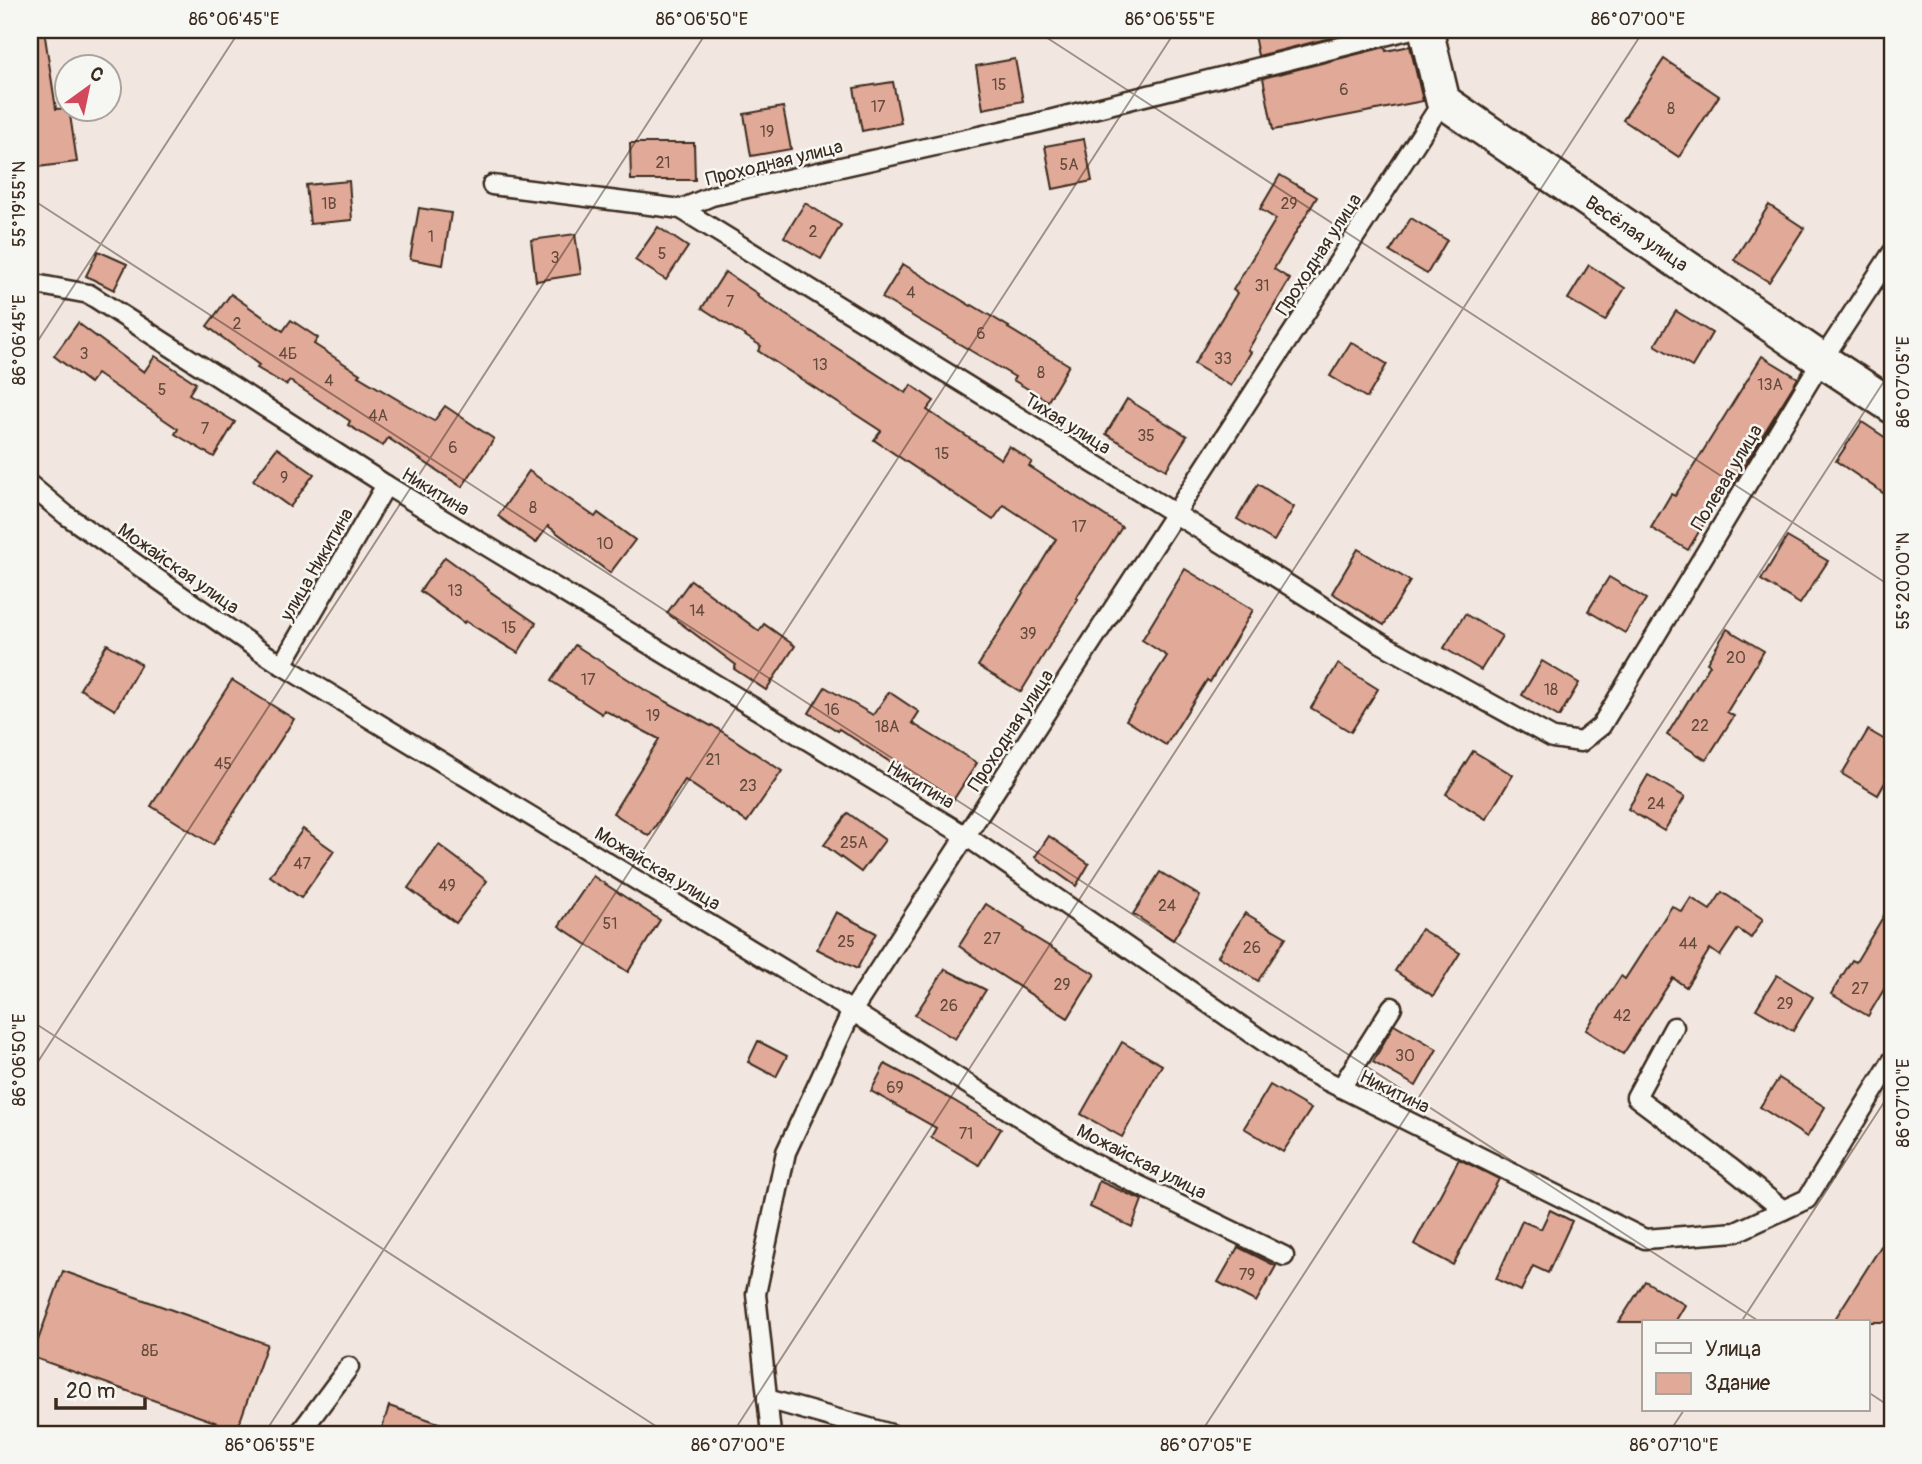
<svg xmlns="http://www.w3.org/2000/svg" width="1922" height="1464" font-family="Pangolin,sans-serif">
  <rect width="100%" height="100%" fill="#f2e7e0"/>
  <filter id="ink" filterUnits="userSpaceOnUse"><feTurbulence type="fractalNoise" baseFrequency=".0143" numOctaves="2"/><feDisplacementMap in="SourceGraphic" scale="14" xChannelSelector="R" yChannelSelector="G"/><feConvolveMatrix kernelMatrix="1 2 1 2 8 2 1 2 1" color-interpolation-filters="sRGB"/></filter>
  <g filter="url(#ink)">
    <!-- building -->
    <g fill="#e1a998" stroke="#3b2a1e" stroke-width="2">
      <polygon points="30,30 44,30 56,109 69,108 77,162 30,168"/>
      <polygon points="1253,30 1362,30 1258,56"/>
      <polygon points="1410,46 1423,101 1273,130 1263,78 1385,47 1386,51"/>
      <polygon points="1015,59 1023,101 983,109 976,66"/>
      <polygon points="1664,59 1719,96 1679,157 1623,120"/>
      <polygon points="893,82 901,123 862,131 854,88"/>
      <polygon points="783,107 791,149 751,156 744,114"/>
      <polygon points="1084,139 1092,181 1053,189 1045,146"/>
      <polygon points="630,143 694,143 695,180 631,180"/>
      <polygon points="1280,175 1317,197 1274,269 1290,279 1248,350 1251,352 1231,386 1194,364 1237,293 1233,290 1276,219 1260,209"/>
      <polygon points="349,181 352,220 310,224 306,185"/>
      <polygon points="805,203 841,225 821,259 784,237"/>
      <polygon points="1769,205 1804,228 1769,282 1734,260"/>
      <polygon points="419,208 451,213 443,265 410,259"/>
      <polygon points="1411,218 1447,240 1427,274 1390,252"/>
      <polygon points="658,227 688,247 666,280 635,260"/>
      <polygon points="575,234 581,274 536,281 531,240"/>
      <polygon points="98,251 127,264 114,290 86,276"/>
      <polygon points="903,264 971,306 972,305 1009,327 1008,328 1069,365 1048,401 1013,380 1015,377 882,298"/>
      <polygon points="1589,265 1625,288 1605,321 1568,299"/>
      <polygon points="725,272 758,294 757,296 906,393 911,385 934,401 927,410 1001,459 1009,446 1032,462 1029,466 1122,527 1076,598 1078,599 1021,692 978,666 1056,539 1004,505 993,520 874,440 881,431 758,351 761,346 702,308"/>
      <polygon points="231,294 283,331 291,320 318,338 314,344 360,374 358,376 434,421 445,406 494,439 462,487 388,438 383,446 348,425 350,421 290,381 286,385 257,368 259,365 207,326"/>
      <polygon points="1676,311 1712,333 1692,367 1655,345"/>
      <polygon points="78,323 144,372 155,356 196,383 189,394 235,422 214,457 175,434 178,429 97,374 90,383 54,356"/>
      <polygon points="1351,342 1387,364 1367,398 1330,376"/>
      <polygon points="1762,356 1798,378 1734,482 1730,480 1688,550 1651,528 1671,494 1675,496"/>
      <polygon points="1127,399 1187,436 1166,470 1106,434"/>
      <polygon points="1862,422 1892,442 1892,499 1836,461"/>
      <polygon points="277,448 314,474 290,507 253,480"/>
      <polygon points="529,471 595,517 598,513 635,540 610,573 548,526 536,543 498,516"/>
      <polygon points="1258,484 1294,507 1274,541 1237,519"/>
      <polygon points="1787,537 1828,561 1800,604 1761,580"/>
      <polygon points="1358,549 1410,581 1384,625 1332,593"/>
      <polygon points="445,557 489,589 488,590 536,623 518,653 465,621 464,623 420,591"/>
      <polygon points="1185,569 1253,610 1210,682 1207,680 1166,745 1126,720 1167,656 1142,640"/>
      <polygon points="1609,577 1646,599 1625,633 1588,611"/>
      <polygon points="691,580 759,631 764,624 795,646 766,690 734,669 736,665 667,613"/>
      <polygon points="1465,614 1502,636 1481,670 1444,648"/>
      <polygon points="1727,629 1764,651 1727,712 1734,716 1706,760 1667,735 1710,665 1707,663"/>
      <polygon points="107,644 141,664 115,710 80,689"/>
      <polygon points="575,645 645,690 711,726 712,725 782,771 747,822 685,780 649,836 613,813 659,739 604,710 602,714 551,681"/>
      <polygon points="1542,661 1579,683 1559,717 1522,695"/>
      <polygon points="1338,664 1378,689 1351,732 1311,708"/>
      <polygon points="232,680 294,719 213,845 151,806"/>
      <polygon points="825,687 873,715 889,692 919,712 912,723 977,763 952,802 839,729 838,731 809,713"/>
      <polygon points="1868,730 1892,744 1892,770 1878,795 1842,774"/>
      <polygon points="1473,751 1513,775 1486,819 1446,794"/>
      <polygon points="1648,775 1685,797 1664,831 1628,809"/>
      <polygon points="848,813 885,840 861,872 824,845"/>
      <polygon points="303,829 334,851 301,898 270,876"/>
      <polygon points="1049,836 1089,864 1076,886 1035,857"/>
      <polygon points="439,845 487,881 456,923 408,888"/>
      <polygon points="1160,872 1200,896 1173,940 1133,914"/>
      <polygon points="593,876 660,920 628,972 559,926"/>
      <polygon points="1722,892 1763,919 1751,938 1738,929 1720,956 1710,949 1686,987 1673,978 1623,1054 1586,1030 1621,976 1625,979 1672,906 1682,912 1691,898 1710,910"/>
      <polygon points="1892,902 1892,976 1868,1016 1831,994 1852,960 1856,962"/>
      <polygon points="986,904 1025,929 1024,931 1095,974 1068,1018 988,967 959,946"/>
      <polygon points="836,912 876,933 857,969 817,949"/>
      <polygon points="1245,913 1286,937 1258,981 1218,956"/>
      <polygon points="1421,929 1460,953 1433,996 1395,971"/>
      <polygon points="945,969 986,990 955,1039 915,1015"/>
      <polygon points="1777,975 1813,997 1793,1031 1756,1009"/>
      <polygon points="1394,1024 1437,1049 1416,1086 1373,1062"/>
      <polygon points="758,1041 787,1056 776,1077 748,1062"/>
      <polygon points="1122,1042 1162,1065 1122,1137 1081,1114"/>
      <polygon points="885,1064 953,1100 1001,1129 979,1165 931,1137 936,1128 871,1091"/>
      <polygon points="1779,1078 1825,1107 1807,1137 1760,1107"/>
      <polygon points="1270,1085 1311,1109 1283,1152 1244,1128"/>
      <polygon points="1459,1159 1499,1179 1453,1265 1414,1244"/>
      <polygon points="1099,1181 1142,1200 1132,1227 1090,1207"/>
      <polygon points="1550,1210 1572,1221 1548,1273 1533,1266 1521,1291 1496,1279 1522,1221 1541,1229"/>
      <polygon points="1892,1229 1892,1322 1833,1322"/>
      <polygon points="1238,1247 1276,1266 1256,1302 1218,1282"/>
      <polygon points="63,1271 267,1344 237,1430 32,1357"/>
      <polygon points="1645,1281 1685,1305 1675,1322 1619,1322"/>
      <polygon points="389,1406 459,1430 459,1434 380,1434"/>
    </g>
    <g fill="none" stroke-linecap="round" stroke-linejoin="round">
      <defs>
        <g id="lane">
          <polyline points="492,185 681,209 1174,513 1379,642 1553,738 1581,742 1601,726 1822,360 1892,253"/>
          <polyline points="681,209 712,196 1037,123 1408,30"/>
          <polyline points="30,283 89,294 386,485 966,836 1305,1070 1645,1239 1736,1232 1807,1199 1892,1061"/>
          <polyline points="30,485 66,515 259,650 282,665 852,1011 1089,1161 1284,1256"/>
          <polyline points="282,665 386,485"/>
          <polyline points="1674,1027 1636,1097 1732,1169 1783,1210"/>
          <polyline points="1341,1088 1392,1007"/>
          <polyline points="767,1399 891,1434"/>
          <polyline points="299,1434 349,1367"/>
          <polyline points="771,1434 756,1294 786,1152 852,1011 1443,101"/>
        </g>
        <polyline id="street" points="1426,30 1443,101 1822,360 1892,406"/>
      </defs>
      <!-- lane casing -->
      <use href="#lane" stroke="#3b2a1e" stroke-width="23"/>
      <!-- street casing -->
      <use href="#street" stroke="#3b2a1e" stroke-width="38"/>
      <!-- lane -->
      <use href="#lane" stroke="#f6f6f2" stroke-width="18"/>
      <!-- street -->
      <use href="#street" stroke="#f6f6f2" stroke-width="33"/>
    </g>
  </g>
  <!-- ticks -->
  <path fill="none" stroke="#3b2a1e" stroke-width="2" stroke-opacity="0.45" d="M1035,30L1892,587M30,198L1760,1322M30,353L240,30M30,1020L668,1434M30,1074L708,30M1741,1322L1892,1090M1868,1392L1892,1408M264,1434L1176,30M732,1434L1644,30M1200,1434L1892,369M1668,1434L1684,1410"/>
  <g text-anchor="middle" stroke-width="5" stroke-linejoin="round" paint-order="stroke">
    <!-- number labels -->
    <g font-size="16" fill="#644a3c">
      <text x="999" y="90">15</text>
      <text x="1344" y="95">6</text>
      <text x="878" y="112">17</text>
      <text x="1671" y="114">8</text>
      <text x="767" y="137">19</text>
      <text x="663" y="168">21</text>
      <text x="1069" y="170">5А</text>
      <text x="329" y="209">1В</text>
      <text x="1289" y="209">29</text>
      <text x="813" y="237">2</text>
      <text x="431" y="242">1</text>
      <text x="662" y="259">5</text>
      <text x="555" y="263">3</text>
      <text x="1262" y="291">31</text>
      <text x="911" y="298">4</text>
      <text x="730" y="307">7</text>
      <text x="237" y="329">2</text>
      <text x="981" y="339">6</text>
      <text x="84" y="359">3</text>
      <text x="288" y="359">4Б</text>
      <text x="1223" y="364">33</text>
      <text x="820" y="370">13</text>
      <text x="1041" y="378">8</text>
      <text x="329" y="386">4</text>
      <text x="1770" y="390">13А</text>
      <text x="162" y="395">5</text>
      <text x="378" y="421">4А</text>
      <text x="205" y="434">7</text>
      <text x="1146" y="441">35</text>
      <text x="453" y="453">6</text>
      <text x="942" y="459">15</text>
      <text x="284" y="483">9</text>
      <text x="533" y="513">8</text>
      <text x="1079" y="532">17</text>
      <text x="605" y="549">10</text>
      <text x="455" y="596">13</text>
      <text x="697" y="616">14</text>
      <text x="509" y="633">15</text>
      <text x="1028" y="639">39</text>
      <text x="1736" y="663">20</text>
      <text x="588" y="685">17</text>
      <text x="1551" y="695">18</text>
      <text x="832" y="715">16</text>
      <text x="653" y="721">19</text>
      <text x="1700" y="731">22</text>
      <text x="887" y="732">18А</text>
      <text x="713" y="765">21</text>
      <text x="223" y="769">45</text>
      <text x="748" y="791">23</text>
      <text x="1656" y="809">24</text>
      <text x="854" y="848">25А</text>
      <text x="302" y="869">47</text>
      <text x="447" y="891">49</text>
      <text x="1167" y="911">24</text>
      <text x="610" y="929">51</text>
      <text x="992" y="944">27</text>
      <text x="846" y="947">25</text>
      <text x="1688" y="949">44</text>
      <text x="1252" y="953">26</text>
      <text x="1062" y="990">29</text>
      <text x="1860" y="994">27</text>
      <text x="1785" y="1009">29</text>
      <text x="949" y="1011">26</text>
      <text x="1622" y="1021">42</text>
      <text x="1405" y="1061">30</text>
      <text x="895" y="1093">69</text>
      <text x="966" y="1139">71</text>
      <text x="1247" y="1280">79</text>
      <text x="150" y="1356">8Б</text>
    </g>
    <!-- street labels -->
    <g font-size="19" fill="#3b2a1e" stroke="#f6f6f2">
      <text transform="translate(774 162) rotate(-14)" y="7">Проходная улица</text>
      <text transform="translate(1637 233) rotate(34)" y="7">Весёлая улица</text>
      <text transform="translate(1318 254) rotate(-57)" y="7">Проходная улица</text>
      <text transform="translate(1068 423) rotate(32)" y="7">Тихая улица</text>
      <text transform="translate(1726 477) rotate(-59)" y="7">Полевая улица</text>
      <text transform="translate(436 491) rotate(31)" y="7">Никитина</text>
      <text transform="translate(316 564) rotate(-60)" y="7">улица Никитина</text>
      <text transform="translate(179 568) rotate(35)" y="7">Можайская улица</text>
      <text transform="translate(1010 730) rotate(-57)" y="7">Проходная улица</text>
      <text transform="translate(921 784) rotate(31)" y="7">Никитина</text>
      <text transform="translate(658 868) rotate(31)" y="7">Можайская улица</text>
      <text transform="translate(1395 1091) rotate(26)" y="7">Никитина</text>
      <text transform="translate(1142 1161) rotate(27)" y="7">Можайская улица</text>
    </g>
  </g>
  <!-- margin -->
  <rect width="1922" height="1464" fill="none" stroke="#f6f6f2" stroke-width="77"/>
  <!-- legend -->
  <rect x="1642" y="1320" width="228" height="91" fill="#f6f6f2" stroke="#aba49d" stroke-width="2"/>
  <rect x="1656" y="1343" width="35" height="10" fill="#f6f6f2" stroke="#aba49d" stroke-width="2"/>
  <text x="1705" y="1356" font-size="21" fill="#3b2a1e">Улица</text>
  <rect x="1656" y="1373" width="35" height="21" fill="#e1a998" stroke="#aba49d" stroke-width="2"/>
  <text x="1705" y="1390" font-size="21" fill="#3b2a1e">Здание</text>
  <!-- north arrow -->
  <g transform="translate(88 88) rotate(33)"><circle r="33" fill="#f6f6f2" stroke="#aba49d" stroke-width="2"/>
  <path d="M0-5L12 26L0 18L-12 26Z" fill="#d1495b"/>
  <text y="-10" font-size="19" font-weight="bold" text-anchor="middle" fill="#3b2a1e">С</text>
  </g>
  <!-- scale -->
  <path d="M56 1398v10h89v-10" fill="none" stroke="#3b2a1e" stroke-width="3.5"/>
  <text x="66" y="1398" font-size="21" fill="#3b2a1e" stroke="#f6f6f2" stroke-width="5" paint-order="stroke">20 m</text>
  <rect x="38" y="38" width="1846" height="1388" fill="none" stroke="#3b2a1e" stroke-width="2.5"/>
  <g font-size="18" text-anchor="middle" fill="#3b2a1e">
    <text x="234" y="25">86°06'45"E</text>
    <text x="702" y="25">86°06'50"E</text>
    <text x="1170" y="25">86°06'55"E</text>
    <text x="1638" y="25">86°07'00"E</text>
    <text transform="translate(19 204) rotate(-90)" y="6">55°19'55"N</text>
    <text transform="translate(19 340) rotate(-90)" y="6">86°06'45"E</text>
    <text transform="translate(1903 382) rotate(-90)" y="6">86°07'05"E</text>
    <text transform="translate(1903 581) rotate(-90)" y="6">55°20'00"N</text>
    <text transform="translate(19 1060) rotate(-90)" y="6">86°06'50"E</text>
    <text transform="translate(1903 1103) rotate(-90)" y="6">86°07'10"E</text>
    <text x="270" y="1451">86°06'55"E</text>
    <text x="738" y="1451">86°07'00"E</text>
    <text x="1206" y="1451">86°07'05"E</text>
    <text x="1674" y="1451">86°07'10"E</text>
  </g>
</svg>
